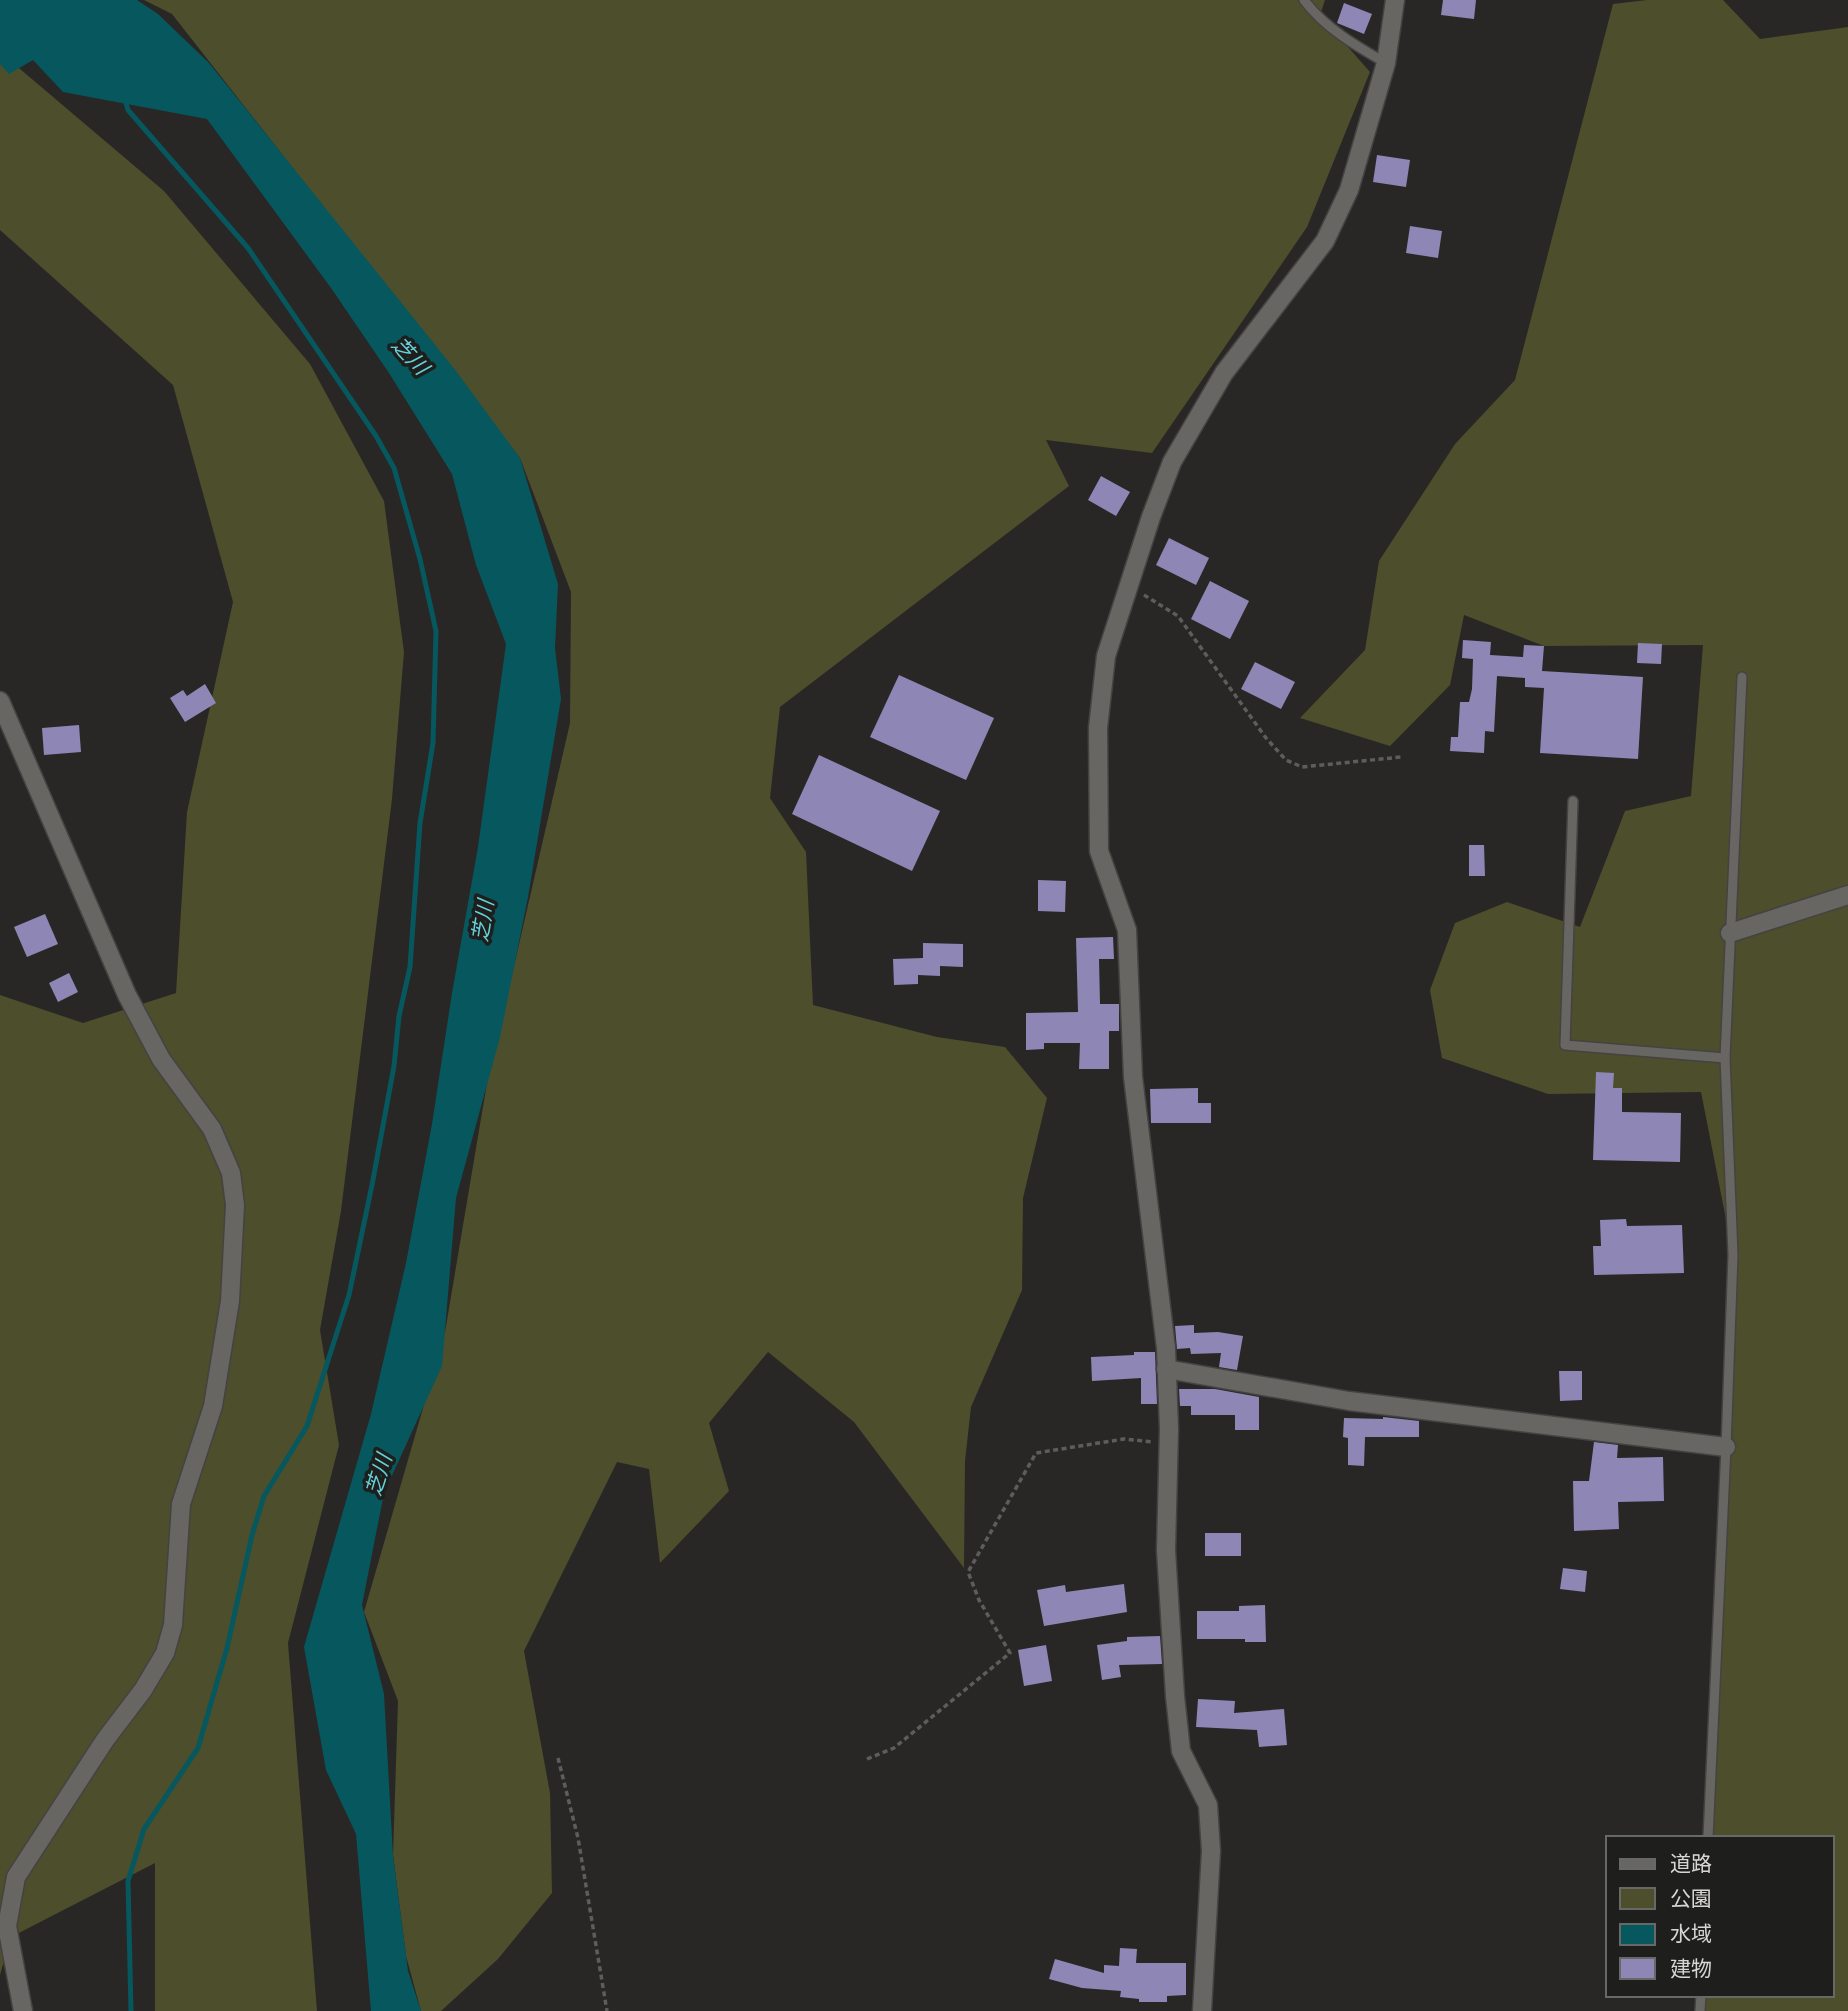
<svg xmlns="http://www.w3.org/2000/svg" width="1848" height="2011" font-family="'Noto Serif','Noto Sans JP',serif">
  <rect width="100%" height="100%" fill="#282725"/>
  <!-- green -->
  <g fill="#4c4e2c">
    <polygon points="144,0 1325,0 1320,15 1370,72 1307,227 1152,453 1046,440 1069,486 780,707 770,798 806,852 813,1005 937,1037 1005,1047 1047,1098 1023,1198 1022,1290 971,1407 965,1461 964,1568 854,1422 768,1352 709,1423 729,1491 660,1563 649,1469 617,1462 524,1651 550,1793 552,1893 498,1959 441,2011 421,2011 406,1956 393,1855 398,1701 364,1612 445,1332 487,1083 570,723 571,592 520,458 172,14"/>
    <polygon points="1647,0 1723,0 1760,39 1848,27 1848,2011 1706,2011 1706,1995 1832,1995 1832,1838 1709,1838 1733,1255 1701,1092 1548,1094 1442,1058 1430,990 1455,923 1507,902 1580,927 1625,811 1691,796 1703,645 1544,646 1464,615 1450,685 1390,746 1300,718 1365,650 1379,561 1455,444 1515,380 1613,4"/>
    <polygon points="0,52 164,191 310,364 384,501 404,652 392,799 341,1211 320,1330 339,1445 288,1643 317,2011 155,2011 155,1863 11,1937 0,1975 0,995 83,1023 176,993 187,812 233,602 173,385 0,230"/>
  </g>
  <!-- water -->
  <polygon fill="#06585e" points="0,0 137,0 158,14 209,63 456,371 520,458 558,584 555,648 561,699 528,897 500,1037 456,1198 442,1366 384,1493 362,1605 384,1694 393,1856 408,1971 421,2011 371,2011 356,1834 326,1770 304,1647 371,1414 406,1263 432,1124 452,993 478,847 506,644 476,565 452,474 389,373 331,288 207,119 63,92 33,60 9,74 0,64"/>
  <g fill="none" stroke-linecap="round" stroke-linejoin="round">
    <!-- stream -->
    <polyline stroke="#06585e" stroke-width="5" points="125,100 128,110 248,248 376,436 394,468 420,559 436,631 433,743 420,823 410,967 399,1016 394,1066 372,1185 349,1295 307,1426 264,1496 252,1535 227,1648 198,1748 144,1829 128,1881 131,2011"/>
  </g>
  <!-- building -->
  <g fill="#8e86b5">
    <polygon points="1443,0 1476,0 1474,19 1441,15"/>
    <polygon points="1344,3 1372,14 1364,34 1337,23"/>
    <polygon points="1377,155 1410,160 1406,187 1373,182"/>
    <polygon points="1410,226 1442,231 1438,258 1406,253"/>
    <polygon points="1101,476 1130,492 1116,516 1088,500"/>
    <polygon points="1169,538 1209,558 1196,585 1156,565"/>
    <polygon points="1210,581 1249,601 1230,639 1191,619"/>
    <polygon points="1463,640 1491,642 1490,655 1523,657 1524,645 1544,646 1542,671 1643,677 1638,759 1540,753 1544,688 1525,687 1525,678 1497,676 1494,732 1485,731 1484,753 1450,751 1451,737 1458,737 1460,702 1469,702 1472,689 1473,659 1462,658"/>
    <polygon points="1638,643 1662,644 1661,664 1637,663"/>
    <polygon points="1255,662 1295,682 1281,709 1241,689"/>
    <polygon points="899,675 994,718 966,780 870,737"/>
    <polygon points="205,684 216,703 185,722 170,698 183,690 187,696"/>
    <polygon points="79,725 81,752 44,755 42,728"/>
    <polygon points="819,755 940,811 912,871 792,814"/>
    <polygon points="1469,845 1484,845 1485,876 1469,876"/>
    <polygon points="1038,880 1066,881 1065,912 1038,911"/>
    <polygon points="45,914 58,944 27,957 14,927"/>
    <polygon points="1113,937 1114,959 1099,959 1100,1004 1119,1004 1119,1031 1109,1031 1109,1069 1079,1069 1080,1043 1044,1043 1044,1049 1026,1050 1026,1013 1078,1012 1076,938"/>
    <polygon points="923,943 963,944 963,967 940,966 940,976 918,975 918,984 894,985 893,959 923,958"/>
    <polygon points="69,973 78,992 58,1002 49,983"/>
    <polygon points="1596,1072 1614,1073 1613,1088 1622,1088 1622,1112 1681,1113 1680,1162 1593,1160"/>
    <polygon points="1198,1088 1198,1103 1211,1103 1211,1123 1151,1123 1150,1089"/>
    <polygon points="1626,1219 1627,1226 1682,1225 1684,1273 1594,1275 1593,1246 1601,1246 1600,1220"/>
    <polygon points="1194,1325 1194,1333 1218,1332 1243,1336 1237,1370 1219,1367 1221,1353 1191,1354 1190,1348 1177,1349 1175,1326"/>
    <polygon points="1134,1352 1155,1352 1157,1404 1141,1404 1141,1378 1092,1381 1091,1357 1134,1355"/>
    <polygon points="1559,1371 1582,1371 1582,1400 1560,1401"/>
    <polygon points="1179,1389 1215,1389 1259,1397 1259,1430 1235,1430 1235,1415 1191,1415 1191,1406 1180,1406"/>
    <polygon points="1383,1417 1419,1421 1419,1437 1365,1437 1364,1466 1348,1465 1348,1438 1343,1437 1344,1418 1383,1419"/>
    <polygon points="1594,1442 1618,1445 1617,1458 1663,1457 1664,1501 1618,1502 1619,1529 1574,1531 1573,1481 1589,1481"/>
    <rect x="1205" y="1533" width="36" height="23"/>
    <polygon points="1563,1568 1587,1571 1585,1592 1560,1589"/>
    <polygon points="1124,1584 1127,1612 1044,1626 1037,1590 1065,1585 1066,1592"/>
    <polygon points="1265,1605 1266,1642 1245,1642 1245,1639 1197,1639 1197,1611 1239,1611 1239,1606"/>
    <polygon points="1160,1636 1162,1664 1119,1665 1121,1677 1102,1680 1097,1645 1127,1641 1127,1637"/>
    <polygon points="1046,1645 1052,1681 1024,1686 1018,1650"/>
    <polygon points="1198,1699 1235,1701 1234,1713 1284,1709 1287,1745 1259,1747 1257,1730 1196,1727"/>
    <polygon points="1120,1948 1137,1949 1136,1963 1186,1963 1186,1995 1167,1996 1167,2002 1139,2002 1139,1999 1120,1997 1121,1991 1082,1988 1049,1979 1055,1959 1104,1973 1104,1965 1119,1966"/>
  </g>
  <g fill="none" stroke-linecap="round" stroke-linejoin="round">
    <defs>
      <g id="lane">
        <path d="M1304,0C1325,28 1356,46 1386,63"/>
        <polyline points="1573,801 1565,1045 1725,1058"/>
        <polyline points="1708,1838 1726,1447 1733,1255 1725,1058 1742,677"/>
        <polyline points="1700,2011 1701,1995"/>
      </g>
      <g id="street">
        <polyline points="0,701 127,995 161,1059 212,1129 231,1173 235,1205 230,1301 213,1406 181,1504 173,1625 165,1653 143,1690 105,1740 16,1877 7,1926 23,2011"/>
        <polyline points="1730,933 1848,895"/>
        <polyline points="1166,1369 1349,1401 1726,1447"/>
        <polyline points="1202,2011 1211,1851 1208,1805 1181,1751 1175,1696 1166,1550 1169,1429 1166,1348 1133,1077 1127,930 1099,851 1098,728 1106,656 1151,517 1172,462 1224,373 1325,241 1349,190 1386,63 1395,0"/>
      </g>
    </defs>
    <!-- lane casing -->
    <use href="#lane" stroke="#444342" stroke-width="12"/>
    <!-- street casing -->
    <use href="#street" stroke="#444342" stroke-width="21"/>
    <!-- path -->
    <g stroke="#5e5d5b" stroke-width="3.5" stroke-dasharray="5 3.5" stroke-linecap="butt">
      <polyline points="1144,595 1178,616 1266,738 1286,760 1302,767 1401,757"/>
      <polyline points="558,1758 578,1838 607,2011"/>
      <polyline points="867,1759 894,1748 1010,1653 979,1600 968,1572 1036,1453 1124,1439 1153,1442"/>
    </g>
    <!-- lane -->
    <use href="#lane" stroke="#676663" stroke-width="9"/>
    <!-- street -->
    <use href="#street" stroke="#676663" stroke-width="18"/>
  </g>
  <g text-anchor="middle" stroke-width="7" stroke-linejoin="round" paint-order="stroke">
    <!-- water labels -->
    <g font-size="21" font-style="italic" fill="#65d1d9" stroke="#1e1e1c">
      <text transform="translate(410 356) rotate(47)" y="7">芝川</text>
      <text transform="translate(483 921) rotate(-81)" y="7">芝川</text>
      <text transform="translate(379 1475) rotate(-73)" y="7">芝川</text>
    </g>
  </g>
  <!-- legend -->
  <rect x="1606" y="1836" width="228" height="161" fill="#1e1e1c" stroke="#686866" stroke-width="2"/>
  <rect x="1620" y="1859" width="35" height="10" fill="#676663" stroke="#686866" stroke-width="2"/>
  <text x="1670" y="1871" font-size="21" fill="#d7d6d5">道路</text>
  <rect x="1620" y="1888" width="35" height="21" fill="#4c4e2c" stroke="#686866" stroke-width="2"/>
  <text x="1670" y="1906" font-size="21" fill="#d7d6d5">公園</text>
  <rect x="1620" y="1924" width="35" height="21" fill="#06585e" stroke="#686866" stroke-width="2"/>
  <text x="1670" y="1941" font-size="21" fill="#d7d6d5">水域</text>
  <rect x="1620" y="1958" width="35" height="21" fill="#8e86b5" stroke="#686866" stroke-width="2"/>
  <text x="1670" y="1976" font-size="21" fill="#d7d6d5">建物</text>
</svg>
